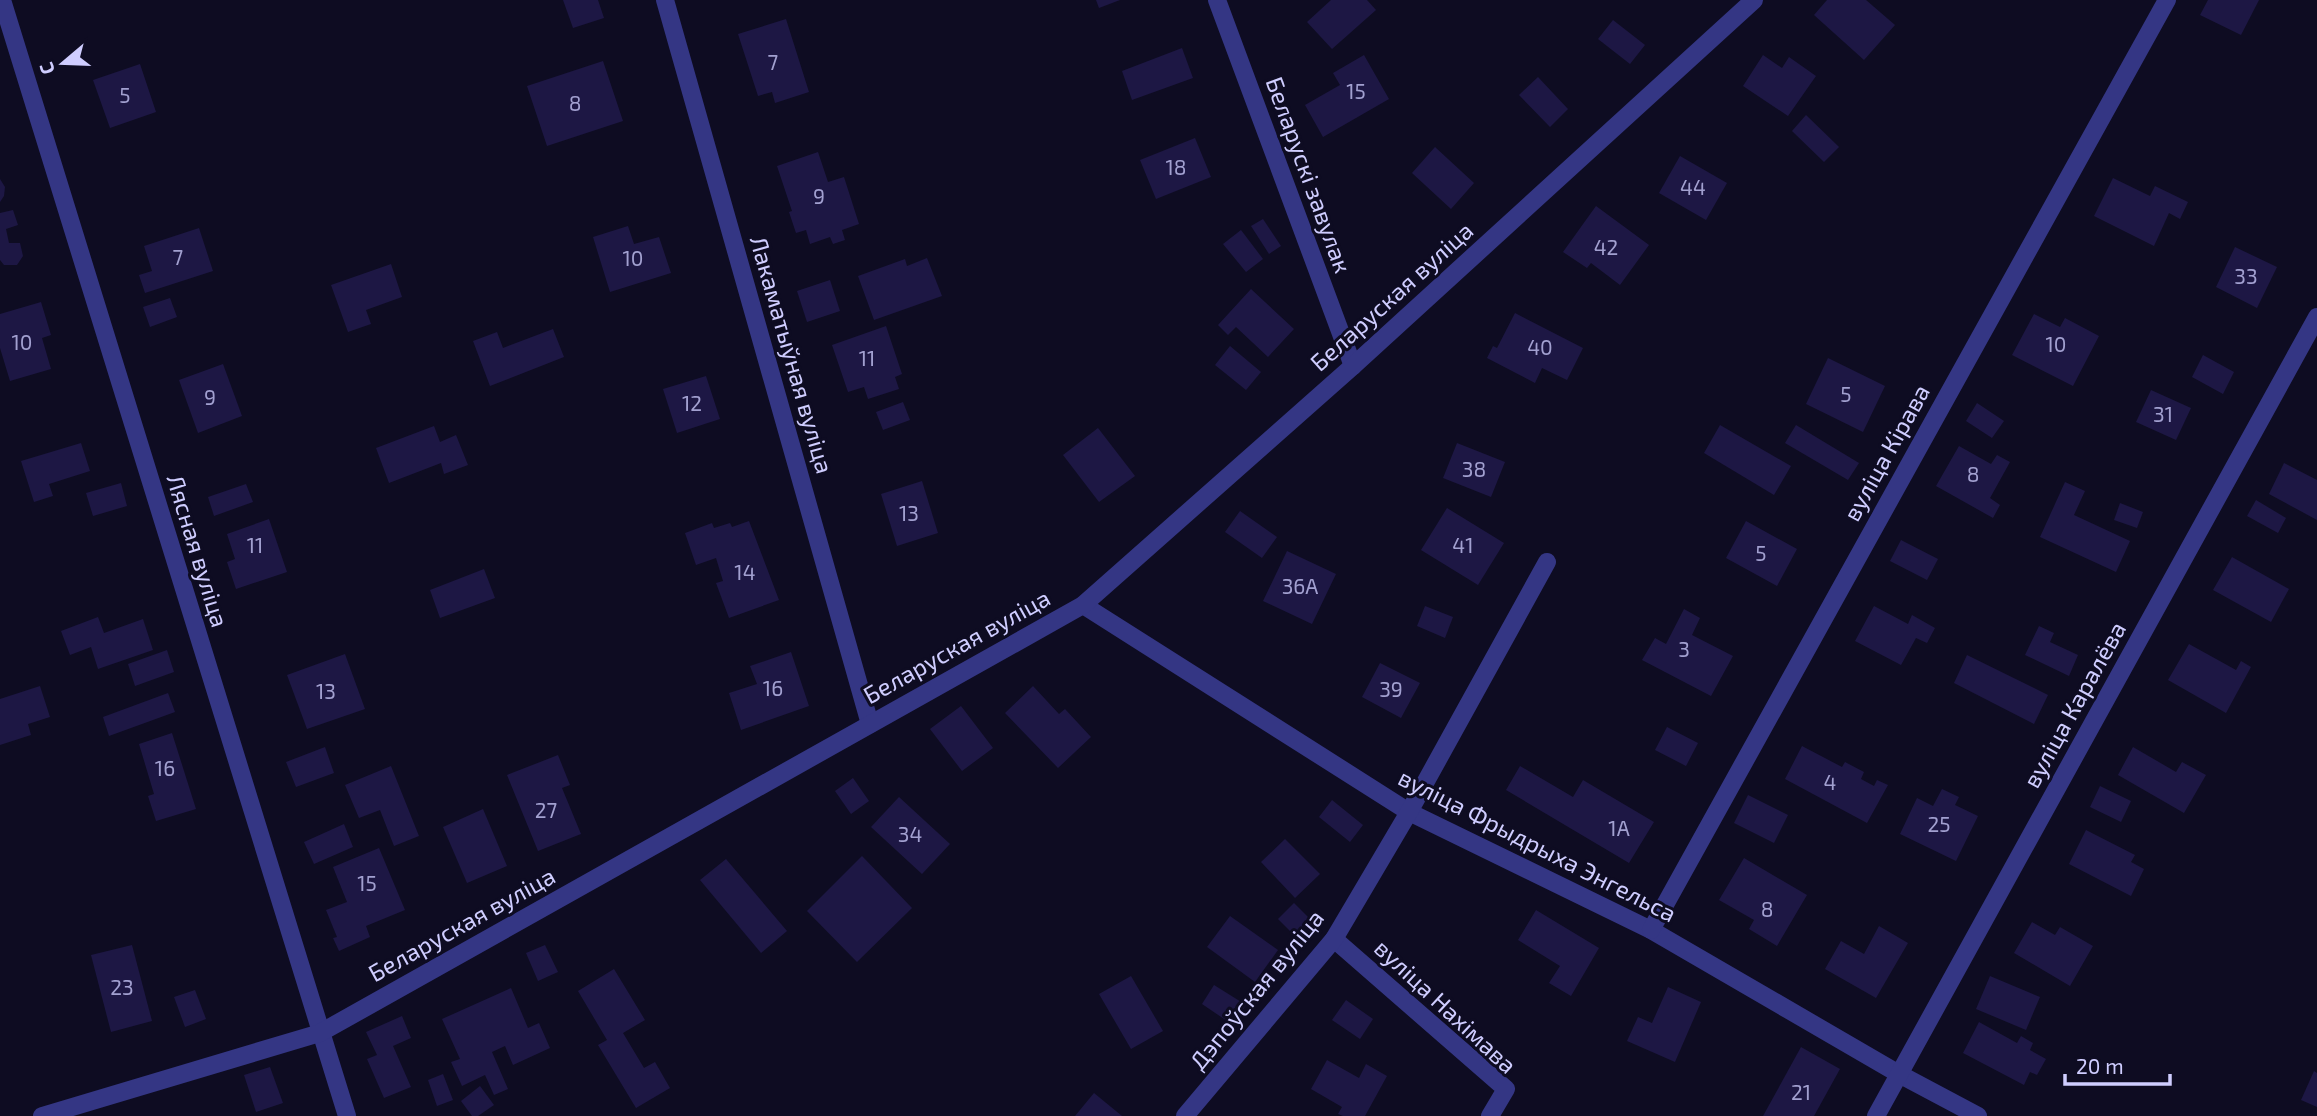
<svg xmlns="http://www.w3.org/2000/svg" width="2317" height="1116" font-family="'Exo 2',sans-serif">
  <rect width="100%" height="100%" fill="#0e0c22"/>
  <!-- building -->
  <g fill="#1d1744">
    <polygon points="563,0 598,0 604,18 573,28"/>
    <polygon points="1096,0 1120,0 1099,8"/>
    <polygon points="1331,0 1367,0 1376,10 1332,49 1307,22"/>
    <polygon points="1827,0 1866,0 1895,25 1864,60 1814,15"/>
    <polygon points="2208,0 2259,0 2241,35 2200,15"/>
    <polygon points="786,19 809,92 775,103 772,92 758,96 738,34"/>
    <polygon points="1613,20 1645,45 1630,64 1598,39"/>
    <polygon points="1182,48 1193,78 1132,100 1122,71"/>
    <polygon points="1364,55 1389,99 1323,137 1305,105 1340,85 1333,73"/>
    <polygon points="1763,55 1782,68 1789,57 1816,76 1788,116 1743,86"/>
    <polygon points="603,61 623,121 547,146 527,86"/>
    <polygon points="140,64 156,112 110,128 93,80"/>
    <polygon points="1538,77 1568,109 1550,127 1519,95"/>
    <polygon points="1806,115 1839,147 1824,162 1792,131"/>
    <polygon points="1195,138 1211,177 1156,199 1140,160"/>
    <polygon points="1435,147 1474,183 1451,209 1412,173"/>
    <polygon points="818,152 828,182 844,177 859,224 842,230 845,240 833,244 830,237 810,244 806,230 796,233 789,212 792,211 777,166"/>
    <polygon points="1680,156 1727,183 1706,220 1659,193"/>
    <polygon points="2113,178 2150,196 2155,186 2188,202 2180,219 2169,213 2154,246 2094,216"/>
    <polygon points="0,179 5,187 4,196 0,202"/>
    <polygon points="1596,206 1649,245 1620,285 1591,263 1587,268 1563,252"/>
    <polygon points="13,210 18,225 6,229 9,243 20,243 23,256 17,265 4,265 0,260 0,213"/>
    <polygon points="1263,219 1281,246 1269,254 1251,226"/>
    <polygon points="628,226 634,244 659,237 671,273 610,292 593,237"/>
    <polygon points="199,228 213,271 145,293 139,275 152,271 144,246"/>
    <polygon points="1241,230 1263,259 1246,272 1223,244"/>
    <polygon points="2235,247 2277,267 2257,308 2216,287"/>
    <polygon points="927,258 942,296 874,320 858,276 905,259 907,266"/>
    <polygon points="391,264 402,297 366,310 371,324 348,332 331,285"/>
    <polygon points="830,280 840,311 807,322 797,291"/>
    <polygon points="1251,289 1294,329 1268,357 1236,327 1228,335 1218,325"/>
    <polygon points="170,298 177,317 150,327 143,307"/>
    <polygon points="41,302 51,335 42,338 51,369 10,381 0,348 0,314"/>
    <polygon points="1515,313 1583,348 1567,380 1542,368 1535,383 1487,358 1493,346 1497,348"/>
    <polygon points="2034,314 2060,327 2065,318 2099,336 2073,386 2012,355"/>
    <polygon points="886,326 902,374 895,377 899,389 868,399 864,387 848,392 832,345"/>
    <polygon points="553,329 564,357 490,386 473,341 497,332 503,348"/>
    <polygon points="1230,346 1261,372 1246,390 1215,365"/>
    <polygon points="2203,355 2234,372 2223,394 2192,377"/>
    <polygon points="1828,358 1885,386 1863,432 1806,404"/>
    <polygon points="223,364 242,416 198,433 179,380"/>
    <polygon points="706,376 720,419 677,433 663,389"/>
    <polygon points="2151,390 2191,408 2176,440 2136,422"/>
    <polygon points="903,402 910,420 883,430 876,412"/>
    <polygon points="1977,403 2004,421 1992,438 1966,421"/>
    <polygon points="1720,425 1791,466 1774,495 1704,453"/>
    <polygon points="1796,425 1859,463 1848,480 1785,443"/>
    <polygon points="434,426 440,442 456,435 468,465 444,474 441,463 389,483 376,448"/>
    <polygon points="1098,428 1135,476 1099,502 1063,455"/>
    <polygon points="81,443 90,471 49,484 53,496 34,502 21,461"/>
    <polygon points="1457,443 1505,462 1491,497 1443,478"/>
    <polygon points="1959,446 1991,464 1997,455 2010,462 1990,498 2000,505 1993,518 1936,486"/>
    <polygon points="2284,463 2317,480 2317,520 2269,494"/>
    <polygon points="922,481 938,533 897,546 881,494"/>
    <polygon points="2065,482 2085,491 2074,515 2130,541 2116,572 2040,537"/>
    <polygon points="121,483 127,506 93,516 86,493"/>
    <polygon points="246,484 253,502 214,516 208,497"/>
    <polygon points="2256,500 2286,518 2278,533 2247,516"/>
    <polygon points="2120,503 2143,512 2137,528 2114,520"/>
    <polygon points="1447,508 1504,543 1478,585 1421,550"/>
    <polygon points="1240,511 1277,537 1262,558 1225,532"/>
    <polygon points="269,519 287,572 236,589 227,562 235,559 227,534"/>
    <polygon points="749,521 779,600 729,618 716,583 723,581 716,558 696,565 685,533 712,523 714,528 730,523 732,527"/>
    <polygon points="1746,521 1797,549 1777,586 1726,558"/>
    <polygon points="1901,540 1938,559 1927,580 1890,561"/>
    <polygon points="1287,551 1336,574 1312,624 1263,601"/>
    <polygon points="2232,557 2289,589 2271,622 2213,590"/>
    <polygon points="484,569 495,598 440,618 430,590"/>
    <polygon points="1425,606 1453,617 1445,638 1417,626"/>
    <polygon points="1874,606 1908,624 1912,615 1935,628 1927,643 1916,638 1901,665 1855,641"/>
    <polygon points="1684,609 1700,618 1692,635 1733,656 1711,696 1642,660 1655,638 1666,644"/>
    <polygon points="98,617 104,633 143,619 153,650 98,669 91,647 70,655 61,631"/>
    <polygon points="2039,626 2054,633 2050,642 2078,655 2069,676 2025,655"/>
    <polygon points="2189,644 2236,670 2241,661 2251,667 2226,713 2168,680"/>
    <polygon points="167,650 174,672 135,686 128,664"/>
    <polygon points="791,652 809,706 741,730 729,693 757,684 750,666"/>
    <polygon points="345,654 365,709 307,729 287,675"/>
    <polygon points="1967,655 2048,695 2034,724 1954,683"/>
    <polygon points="1380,663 1420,683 1401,718 1362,697"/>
    <polygon points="40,686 50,717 28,724 31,735 0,745 0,699"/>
    <polygon points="1033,686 1059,714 1065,709 1091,737 1058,768 1005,713"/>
    <polygon points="168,693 175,712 109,736 103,717"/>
    <polygon points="961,706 993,748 962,771 930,729"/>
    <polygon points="1667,727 1698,743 1686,766 1655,750"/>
    <polygon points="172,733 196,809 156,821 148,796 154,794 139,744"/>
    <polygon points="1802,746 1842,767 1845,762 1864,772 1861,779 1874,786 1877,780 1888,785 1867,823 1785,779"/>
    <polygon points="325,747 334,773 296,787 286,762"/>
    <polygon points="2133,747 2176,772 2182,762 2206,775 2184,813 2118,775"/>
    <polygon points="558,755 570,785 562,788 581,834 538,851 507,775"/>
    <polygon points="391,766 419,836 394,846 380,810 359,818 345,785"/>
    <polygon points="1520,766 1573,797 1583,780 1654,822 1629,863 1506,790"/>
    <polygon points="853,778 869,801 851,814 835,791"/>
    <polygon points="2100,786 2131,801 2121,822 2090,807"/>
    <polygon points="1942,789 1959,797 1955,805 1978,816 1956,861 1900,834 1917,798 1933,806"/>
    <polygon points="1748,795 1788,815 1774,843 1734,823"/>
    <polygon points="899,797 950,844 922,874 871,827"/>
    <polygon points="1332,800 1363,825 1350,842 1319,817"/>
    <polygon points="483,809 507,866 467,883 443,827"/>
    <polygon points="344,824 353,847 314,864 304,842"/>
    <polygon points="2086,830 2135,855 2131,862 2144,869 2131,896 2069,864"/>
    <polygon points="1285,839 1320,874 1295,898 1261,862"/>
    <polygon points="379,848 405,910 366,926 370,937 339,951 333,938 337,937 326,910 347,902 333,867"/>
    <polygon points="862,856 912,908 857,962 807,911"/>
    <polygon points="1744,858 1807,895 1777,946 1749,929 1754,920 1719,900"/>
    <polygon points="726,859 787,931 761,953 700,880"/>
    <polygon points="1294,903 1313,922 1297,938 1278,919"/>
    <polygon points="1536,910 1599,948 1571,996 1549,983 1560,966 1518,940"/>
    <polygon points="1230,916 1278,950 1255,982 1207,947"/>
    <polygon points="2032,922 2055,935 2060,927 2093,946 2070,986 2014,953"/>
    <polygon points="1879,926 1908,943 1876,998 1825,969 1841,941 1864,954"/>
    <polygon points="132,945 152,1021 111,1032 91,955"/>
    <polygon points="545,945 558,972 538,981 526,953"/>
    <polygon points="614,969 645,1020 623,1033 644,1068 655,1062 670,1088 636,1108 598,1045 607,1040 578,991"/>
    <polygon points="1131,976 1163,1031 1131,1049 1099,994"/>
    <polygon points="1990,976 2040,997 2026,1030 1976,1009"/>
    <polygon points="1214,985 1246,1005 1233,1025 1202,1004"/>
    <polygon points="1668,987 1701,1002 1675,1062 1627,1041 1638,1017 1652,1023"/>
    <polygon points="511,988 528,1028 539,1023 550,1048 513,1065 505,1046 492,1052 508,1089 494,1095 485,1075 462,1086 451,1062 460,1059 442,1019"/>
    <polygon points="195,990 206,1019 185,1027 174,997"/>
    <polygon points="1346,1000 1373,1019 1360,1039 1332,1020"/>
    <polygon points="402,1016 411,1038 393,1046 411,1087 384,1098 367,1059 377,1055 366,1032"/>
    <polygon points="1979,1022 2017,1043 2021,1036 2033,1043 2030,1050 2046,1059 2037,1075 2030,1072 2024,1085 1963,1053"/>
    <polygon points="1801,1047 1840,1069 1814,1116 1763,1116"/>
    <polygon points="1327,1060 1359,1078 1366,1064 1387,1076 1365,1116 1343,1116 1338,1114 1342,1107 1311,1089"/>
    <polygon points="270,1067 283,1103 256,1112 244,1075"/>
    <polygon points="2314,1071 2317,1073 2317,1107 2301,1100"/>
    <polygon points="443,1074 453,1100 437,1106 428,1080"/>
    <polygon points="480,1086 494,1105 478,1116 472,1116 461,1101"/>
    <polygon points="1094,1093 1122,1116 1075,1116"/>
  </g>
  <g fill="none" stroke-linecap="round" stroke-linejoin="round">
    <!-- minor -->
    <g stroke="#343684" stroke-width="18">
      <polyline points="2,0 347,1116"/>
      <polyline points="665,0 870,724"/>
      <polyline points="1217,0 1353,366"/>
      <polyline points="1083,605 1409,812 1651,930 1899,1074 1978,1116"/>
      <polyline points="1651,930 2167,0"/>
      <polyline points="1334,939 1506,1089 1490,1116"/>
      <polyline points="42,1116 320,1033 1083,605 1353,366 1754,0"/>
      <polyline points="1185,1116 1334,939 1409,812 1547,562"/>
      <polyline points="1876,1116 2317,317"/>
    </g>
  </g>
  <g text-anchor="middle" stroke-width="6" stroke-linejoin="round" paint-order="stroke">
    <!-- number labels -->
    <g font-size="21" fill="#a2a0d0">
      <text x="773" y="70">7</text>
      <text x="1356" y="99">15</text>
      <text x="125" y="103">5</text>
      <text x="575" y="111">8</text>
      <text x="1176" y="175">18</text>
      <text x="1693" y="195">44</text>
      <text x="819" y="204">9</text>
      <text x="1606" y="255">42</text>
      <text x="178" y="265">7</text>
      <text x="633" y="266">10</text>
      <text x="2246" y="284">33</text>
      <text x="22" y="350">10</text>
      <text x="2056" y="352">10</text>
      <text x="1540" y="355">40</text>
      <text x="867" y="366">11</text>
      <text x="1846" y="402">5</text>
      <text x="210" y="405">9</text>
      <text x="692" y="411">12</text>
      <text x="2163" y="422">31</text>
      <text x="1474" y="477">38</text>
      <text x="1973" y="482">8</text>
      <text x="909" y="521">13</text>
      <text x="255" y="553">11</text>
      <text x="1463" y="553">41</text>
      <text x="1761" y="561">5</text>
      <text x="745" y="580">14</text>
      <text x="1300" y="594">36А</text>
      <text x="1684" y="657">3</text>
      <text x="773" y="696">16</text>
      <text x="1391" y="697">39</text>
      <text x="326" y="699">13</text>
      <text x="165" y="776">16</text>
      <text x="1830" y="790">4</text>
      <text x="546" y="818">27</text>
      <text x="1939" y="832">25</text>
      <text x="1619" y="836">1А</text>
      <text x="910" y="842">34</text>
      <text x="367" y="891">15</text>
      <text x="1767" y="917">8</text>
      <text x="122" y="995">23</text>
      <text x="1801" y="1100">21</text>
    </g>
    <!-- street labels -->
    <g font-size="24" fill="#cfcdff" stroke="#0e0c22">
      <text transform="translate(1308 175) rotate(70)" y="8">Беларускі завулак</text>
      <text transform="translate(1392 297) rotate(-42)" y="8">Беларуская вуліца</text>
      <text transform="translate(791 355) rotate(74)" y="8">Лакаматыўная вуліца</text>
      <text transform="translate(1887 453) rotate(-61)" y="8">вуліца Кірава</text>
      <text transform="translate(197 551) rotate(73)" y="8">Лясная вуліца</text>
      <text transform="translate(957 647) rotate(-29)" y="8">Беларуская вуліца</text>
      <text transform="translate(2075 705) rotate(-61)" y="8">вуліца Каралёва</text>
      <text transform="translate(1537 846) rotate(27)" y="8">вуліца Фрыдрыха Энгельса</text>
      <text transform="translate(462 925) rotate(-29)" y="8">Беларуская вуліца</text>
      <text transform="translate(1257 990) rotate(-51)" y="8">Дэпоўская вуліца</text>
      <text transform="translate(1445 1007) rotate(43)" y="8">вуліца Нахімава</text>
    </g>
  </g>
  <!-- north arrow -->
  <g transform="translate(63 63) rotate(251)" stroke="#0e0c22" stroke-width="5" paint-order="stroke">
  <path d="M0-5L12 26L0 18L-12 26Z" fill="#cfcdff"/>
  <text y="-10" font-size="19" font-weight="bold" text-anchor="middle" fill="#cfcdff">С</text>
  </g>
  <!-- scale -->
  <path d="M2065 1074v10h105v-10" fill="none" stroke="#cfcdff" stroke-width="3.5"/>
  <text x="2076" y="1074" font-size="21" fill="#cfcdff" stroke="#0e0c22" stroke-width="5" paint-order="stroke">20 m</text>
</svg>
